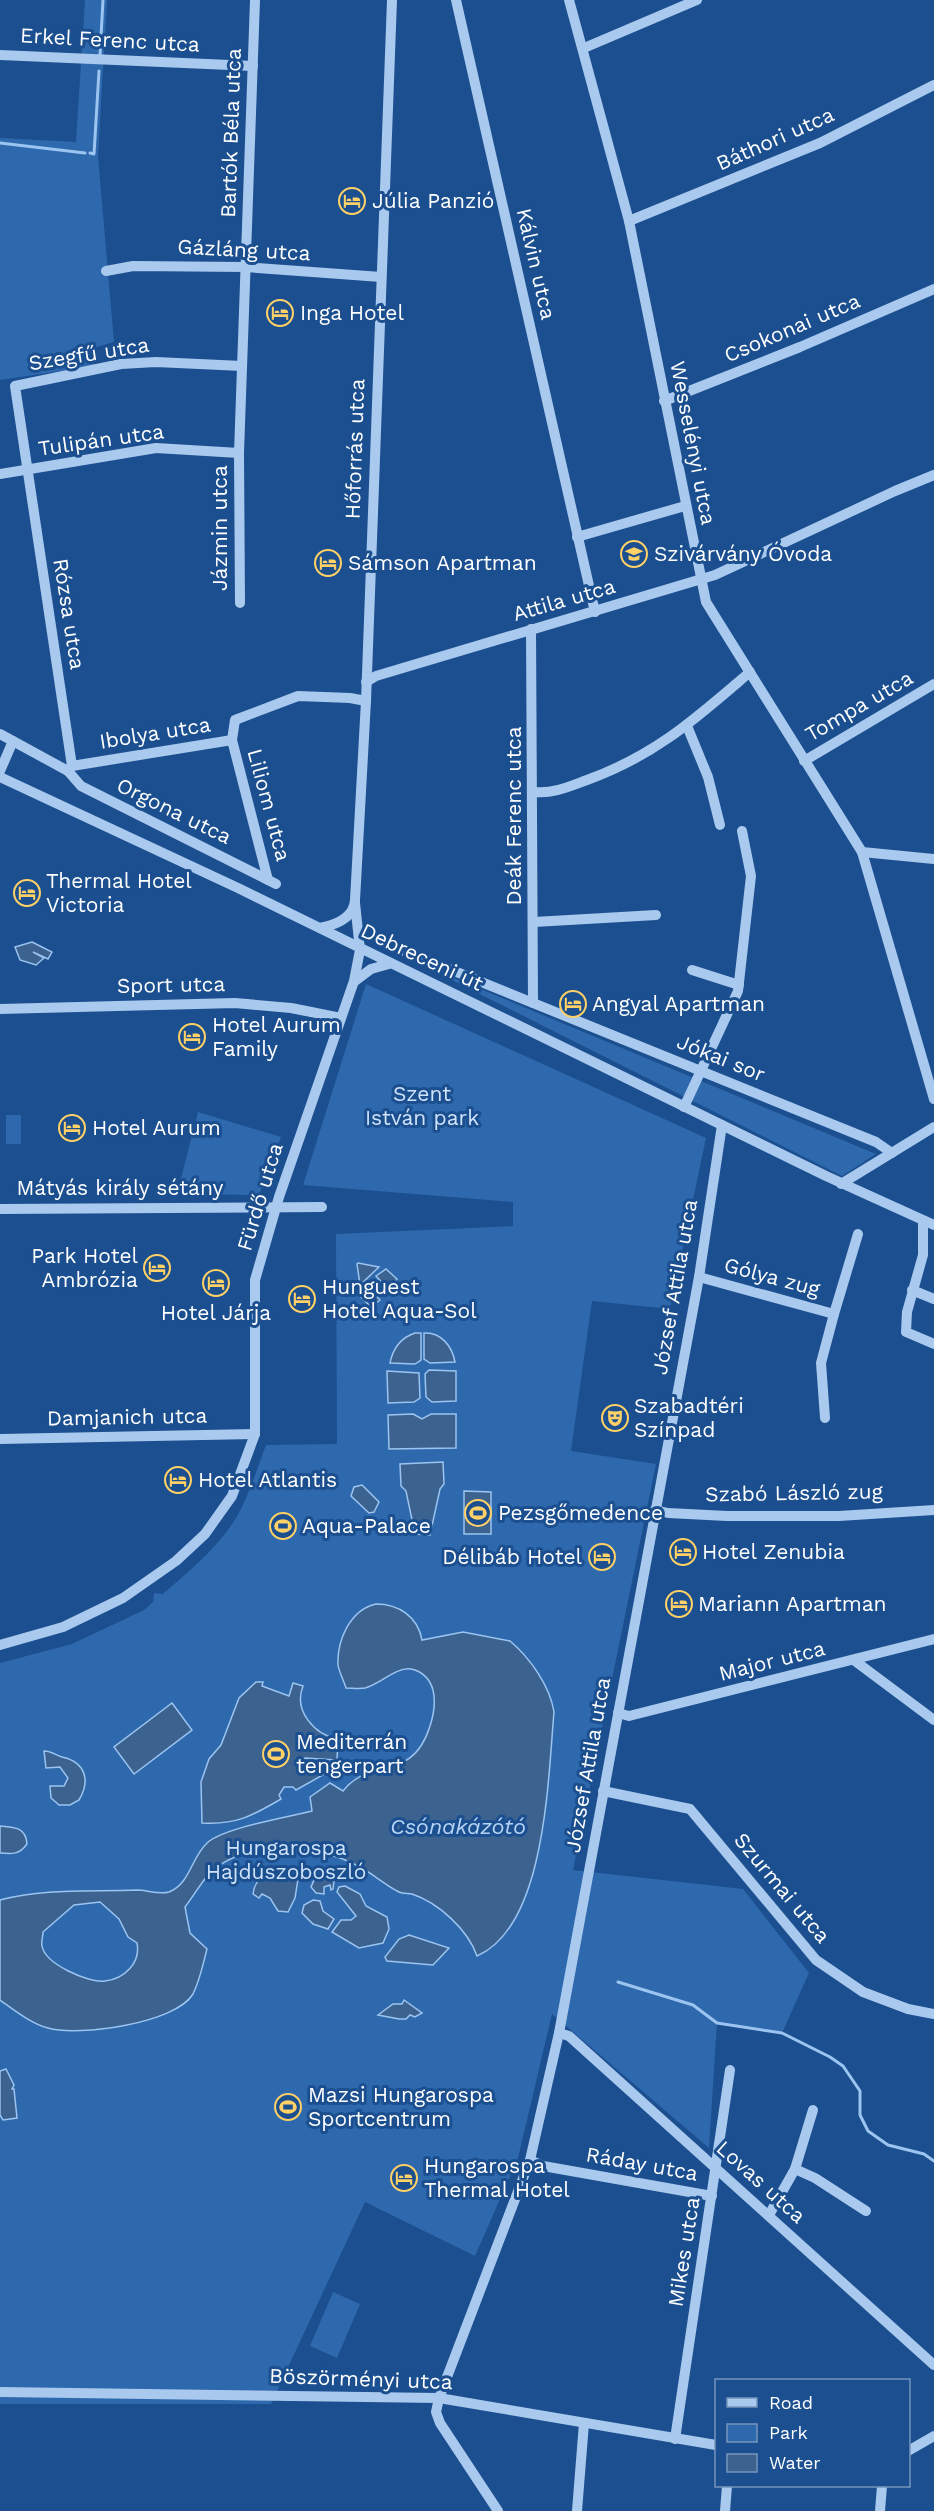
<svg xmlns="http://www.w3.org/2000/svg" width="934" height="2511" font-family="'Work Sans',sans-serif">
  <rect width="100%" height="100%" fill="#1b4f8f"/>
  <!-- green -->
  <g fill="#2e69ad">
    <polygon points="85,0 107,0 98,156 114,342 90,349 95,366 0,380 0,138 76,142"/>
    <polygon points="418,963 876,1154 842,1176"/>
    <path d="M366,984L706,1138L670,1309L592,1301L571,1451L656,1464L573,1870L743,1889L809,1973L782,2033L717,2023L709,2148L552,2014L518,2158L475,2256L365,2202L271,2404H0V1663L72,1644L144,1610L153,1602L154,1593L163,1594C191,1569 224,1543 241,1509C251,1489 258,1466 266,1445L337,1444L336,1234L513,1226V1202L303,1185Z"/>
    <polygon points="198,1112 281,1137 259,1195 177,1194"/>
    <rect x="6" y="1115" width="15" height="29"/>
    <polygon points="333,2292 360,2304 337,2358 310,2346"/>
  </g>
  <!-- water -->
  <g fill="#3c6290" stroke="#9cc4f0" stroke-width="1.5" fill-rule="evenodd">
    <polygon points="32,942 52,952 48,959 33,952 44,958 36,965 20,960 15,947"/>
    <polygon points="358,1263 379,1267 360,1285 357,1264"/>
    <polygon points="386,1269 397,1279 389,1290 376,1276"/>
    <polygon points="367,1286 380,1300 371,1307 359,1295"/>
    <path d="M415,1333H421V1360L415,1364L390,1363C393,1348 400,1338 415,1333Z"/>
    <path d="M424,1333C441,1332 452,1346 455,1362L430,1363L424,1359Z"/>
    <polygon points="429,1370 456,1371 456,1401 432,1402 426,1397 425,1374"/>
    <polygon points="387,1371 419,1373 420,1398 414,1402 388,1403"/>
    <polygon points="413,1414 422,1419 431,1414 456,1414 456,1448 389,1449 388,1415"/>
    <polygon points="443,1462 444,1484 440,1489 430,1535 415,1534 406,1491 401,1486 400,1464"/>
    <polygon points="362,1485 379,1502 374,1512 369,1513 351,1496 354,1487"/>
    <polygon points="464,1491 491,1492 491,1534 464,1534"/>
    <path d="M376,1604C399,1604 418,1617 422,1640L463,1632L510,1641C530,1658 550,1686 554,1712C548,1778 546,1926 477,1956C468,1930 439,1903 412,1894C408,1893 403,1894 399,1892C383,1884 369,1870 352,1863C313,1845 242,1840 209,1874C200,1884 193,1897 185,1907L190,1933L207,1949C203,1964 200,1980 193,1994C176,2023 79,2037 48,2028C32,2024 14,2010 0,2000V1900C44,1888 92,1892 137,1890C147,1890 159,1895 169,1892C190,1884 191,1858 207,1843C223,1828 288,1817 312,1811L310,1797L330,1783L343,1791C370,1756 412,1784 430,1726C434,1714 436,1703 433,1690C430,1679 422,1671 411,1669C395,1667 381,1684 365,1688C359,1689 352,1688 346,1688C344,1681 339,1672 338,1665C337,1640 350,1610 376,1604ZM100,1902L119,1919L128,1937L137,1943C141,1963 124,1979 105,1981C88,1983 45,1964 42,1946C41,1942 43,1936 43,1932L74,1905Z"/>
    <path d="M256,1682H263L262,1686L289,1696L293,1683L303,1686C293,1711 315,1735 338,1739L337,1760L305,1758L304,1763L312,1761L314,1764H322L329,1768L328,1772L296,1790L293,1787H284L279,1795L281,1799C252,1816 236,1825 202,1823L201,1782L209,1759L221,1745L239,1698Z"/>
    <polygon points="172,1703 192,1730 134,1774 114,1747"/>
    <path d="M44,1751C51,1751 56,1755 62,1757C85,1762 91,1780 79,1800L70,1805H59L51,1798L50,1786H64L68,1778L60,1767L46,1768Z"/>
    <path d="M0,1826C14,1827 26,1827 27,1844C19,1855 12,1854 0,1853Z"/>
    <path d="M278,1874L296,1876L298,1879L295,1898L288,1912L278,1911L270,1898L262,1894L259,1898L253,1894C255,1879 263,1875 278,1874Z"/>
    <polygon points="316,1876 334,1881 333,1889 331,1890 330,1885 324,1887 324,1894 316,1893 311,1887"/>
    <polygon points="345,1886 360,1894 366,1906 387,1917 389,1929 383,1943 359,1948 332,1932 341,1920 351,1920 356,1916 337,1892 339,1887"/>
    <polygon points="313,1900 320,1901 323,1911 334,1919 328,1929 313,1924 302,1913 304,1905"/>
    <polygon points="409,1935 449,1948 433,1965 387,1961 385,1957 399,1939"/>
    <polygon points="404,2000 422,2013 415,2017 410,2015 406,2019 399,2019 378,2015 393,2004 402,2004"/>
    <polygon points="6,2069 14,2085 12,2089 14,2089 17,2118 3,2120 0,2115 0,2071"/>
  </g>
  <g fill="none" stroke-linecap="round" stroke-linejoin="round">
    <!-- stream -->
    <g stroke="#9cc4f0" stroke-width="3">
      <polyline points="100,55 103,0"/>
      <polyline points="0,143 85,153"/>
      <polyline points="90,153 94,154 99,71"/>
      <polyline points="618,1982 693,2005 717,2023 782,2033 830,2057 843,2066 860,2091 860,2115 868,2131 888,2145 924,2154 934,2161"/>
    </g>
    <!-- minor -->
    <g stroke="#a9c9ee" stroke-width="10">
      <polyline points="456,0 595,612"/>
      <polyline points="569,0 629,221 706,602 862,852 934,1099"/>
      <polyline points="584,48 697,0"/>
      <polyline points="0,55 253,66"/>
      <polyline points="629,221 820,143 934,85"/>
      <polyline points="106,271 133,266 245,267 381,277"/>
      <polyline points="664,401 800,347 934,289"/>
      <polyline points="239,453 240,603"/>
      <polyline points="0,474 156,448 239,453 255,0"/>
      <polyline points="577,537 685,506"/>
      <polyline points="531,629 533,1003"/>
      <polyline points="366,682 376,676 715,575 895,491 934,475"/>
      <polyline points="687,726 708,777 720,825"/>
      <polyline points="0,734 68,771 72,766 15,386 121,364 156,362 242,366"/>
      <polyline points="804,761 934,684"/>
      <polyline points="72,766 232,740"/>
      <polyline points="0,771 13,741"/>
      <polyline points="68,771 81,786 276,884"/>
      <polyline points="0,777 238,888 826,1176 934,1225"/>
      <path d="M534,792C553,794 568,787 587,780C656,755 695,719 750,672"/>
      <polyline points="862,852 934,859"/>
      <polyline points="268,880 232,740 235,720 298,696 350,698 366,701"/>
      <polyline points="534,922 656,915"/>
      <path d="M320,928C335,925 354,918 355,900L366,701L392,0"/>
      <polyline points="400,949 876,1142 892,1153"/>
      <polyline points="692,970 739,985"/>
      <polyline points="355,981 371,969 389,964"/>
      <polyline points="0,1009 235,1003 291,1008 341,1018"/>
      <polyline points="684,1107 738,991 751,876 742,831"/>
      <polyline points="841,1184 934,1127"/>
      <polyline points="0,1209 322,1207"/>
      <polyline points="923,1221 923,1255 907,1312 906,1332 934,1344"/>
      <polyline points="699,1277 834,1314 858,1234"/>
      <polyline points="912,1290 934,1299"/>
      <polyline points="825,1418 821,1363 834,1314"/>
      <polyline points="0,1439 255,1434"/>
      <polyline points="655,1510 668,1513 727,1516 839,1516 934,1510"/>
      <polyline points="0,1645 63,1627 123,1598 176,1561 205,1534 232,1496 255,1434 255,1280 279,1197 354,981 360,950 355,903"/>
      <polyline points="855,1661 934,1720"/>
      <polyline points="618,1713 629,1716 934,1639"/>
      <polyline points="603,1791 690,1809 816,1960 863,1992 908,2009 934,2014"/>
      <polyline points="559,2033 569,2036 934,2365"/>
      <polyline points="530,2160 543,2166 712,2196"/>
      <polyline points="795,2169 815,2178 866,2211"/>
      <polyline points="769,2215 795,2169 813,2110"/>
      <polyline points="0,2392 439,2398 716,2445"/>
      <polyline points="675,2439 730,2070"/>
      <polyline points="908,2451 934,2436"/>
      <polyline points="498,2511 440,2423 436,2412 439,2398 530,2160 559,2033 699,1277 722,1125"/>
      <polyline points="577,2511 584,2423"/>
      <polyline points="725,2511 727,2486"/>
      <polyline points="880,2511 882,2486"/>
    </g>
  </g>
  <!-- icons -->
  <defs>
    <symbol id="hotel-ring" viewBox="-11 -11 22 22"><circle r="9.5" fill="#1b4f8f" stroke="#ffd166" stroke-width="1.5"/><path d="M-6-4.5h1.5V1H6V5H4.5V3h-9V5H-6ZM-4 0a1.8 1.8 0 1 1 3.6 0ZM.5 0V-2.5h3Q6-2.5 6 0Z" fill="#ffd166"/></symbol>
    <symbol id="school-ring" viewBox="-11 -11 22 22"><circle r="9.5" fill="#1b4f8f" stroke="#ffd166" stroke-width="1.5"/><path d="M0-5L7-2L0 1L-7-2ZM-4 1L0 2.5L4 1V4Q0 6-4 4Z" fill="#ffd166"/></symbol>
    <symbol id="theatre-ring" viewBox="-11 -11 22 22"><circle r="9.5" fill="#1b4f8f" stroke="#ffd166" stroke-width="1.5"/><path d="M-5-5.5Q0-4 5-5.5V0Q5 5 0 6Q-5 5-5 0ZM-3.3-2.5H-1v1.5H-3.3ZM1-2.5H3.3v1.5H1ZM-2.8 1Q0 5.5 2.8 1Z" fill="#ffd166"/></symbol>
    <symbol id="stadium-ring" viewBox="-11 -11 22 22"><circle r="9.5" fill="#1b4f8f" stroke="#ffd166" stroke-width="1.5"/><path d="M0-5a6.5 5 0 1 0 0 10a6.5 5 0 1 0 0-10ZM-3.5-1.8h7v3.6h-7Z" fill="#ffd166"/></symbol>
  </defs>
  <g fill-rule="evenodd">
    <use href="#hotel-ring" x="337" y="186" width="30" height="30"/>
    <use href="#hotel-ring" x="265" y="298" width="30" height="30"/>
    <use href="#school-ring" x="619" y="539" width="30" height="30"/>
    <use href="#hotel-ring" x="313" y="548" width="30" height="30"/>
    <use href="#hotel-ring" x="12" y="878" width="30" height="30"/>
    <use href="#hotel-ring" x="558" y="989" width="30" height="30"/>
    <use href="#hotel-ring" x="177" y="1022" width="30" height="30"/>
    <use href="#hotel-ring" x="57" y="1113" width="30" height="30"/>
    <use href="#hotel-ring" x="142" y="1253" width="30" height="30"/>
    <use href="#hotel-ring" x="201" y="1268" width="30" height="30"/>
    <use href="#hotel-ring" x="287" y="1284" width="30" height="30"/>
    <use href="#theatre-ring" x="600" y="1403" width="30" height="30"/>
    <use href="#hotel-ring" x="163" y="1465" width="30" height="30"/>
    <use href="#stadium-ring" x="463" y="1498" width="30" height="30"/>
    <use href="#stadium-ring" x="268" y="1511" width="30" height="30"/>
    <use href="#hotel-ring" x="668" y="1537" width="30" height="30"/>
    <use href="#hotel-ring" x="587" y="1542" width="30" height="30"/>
    <use href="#hotel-ring" x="664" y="1589" width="30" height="30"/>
    <use href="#stadium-ring" x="261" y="1739" width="30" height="30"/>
    <use href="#stadium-ring" x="273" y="2092" width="30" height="30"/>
    <use href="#hotel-ring" x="389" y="2163" width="30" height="30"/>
  </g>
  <g text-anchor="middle" stroke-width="6" stroke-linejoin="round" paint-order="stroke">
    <!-- street labels -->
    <g font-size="21" fill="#fff" stroke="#1b4f8f">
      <text transform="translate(110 40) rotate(3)" y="7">Erkel Ferenc utca</text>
      <text transform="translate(231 133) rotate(-88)" y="7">Bartók Béla utca</text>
      <text transform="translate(775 139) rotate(-24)" y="7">Báthori utca</text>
      <text transform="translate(244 250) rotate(3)" y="7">Gázláng utca</text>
      <text transform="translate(536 264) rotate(77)" y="7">Kálvin utca</text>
      <text transform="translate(792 328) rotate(-23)" y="7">Csokonai utca</text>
      <text transform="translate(89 354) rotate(-9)" y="7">Szegfű utca</text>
      <text transform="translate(101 440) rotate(-8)" y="7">Tulipán utca</text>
      <text transform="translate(693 443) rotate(79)" y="7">Wesselényi utca</text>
      <text transform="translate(355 449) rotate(-88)" y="7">Hőforrás utca</text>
      <text transform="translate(220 528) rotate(-90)" y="7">Jázmin utca</text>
      <text transform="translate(564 600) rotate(-16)" y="7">Attila utca</text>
      <text transform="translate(69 614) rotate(81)" y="7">Rózsa utca</text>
      <text transform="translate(859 706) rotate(-30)" y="7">Tompa utca</text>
      <text transform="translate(155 733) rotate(-9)" y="7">Ibolya utca</text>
      <text transform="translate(269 805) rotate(75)" y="7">Liliom utca</text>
      <text transform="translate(174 811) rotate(26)" y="7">Orgona utca</text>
      <text transform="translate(514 816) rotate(-90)" y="7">Deák Ferenc utca</text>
      <text transform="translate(422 957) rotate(25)" y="7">Debreceni út</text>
      <text transform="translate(171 985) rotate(-1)" y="7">Sport utca</text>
      <text transform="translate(721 1058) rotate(22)" y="7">Jókai sor</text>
      <text x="120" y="1195">Mátyás király sétány</text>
      <text transform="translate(260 1197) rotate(-73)" y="7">Fürdő utca</text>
      <text transform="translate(772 1277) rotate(15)" y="7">Gólya zug</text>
      <text transform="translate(675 1287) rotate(-80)" y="7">József Attila utca</text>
      <text transform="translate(127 1417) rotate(-1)" y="7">Damjanich utca</text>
      <text transform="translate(794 1493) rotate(-1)" y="7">Szabó László zug</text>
      <text transform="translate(772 1661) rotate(-14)" y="7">Major utca</text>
      <text transform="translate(588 1765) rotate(-80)" y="7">József Attila utca</text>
      <text transform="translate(782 1888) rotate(50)" y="7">Szurmai utca</text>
      <text transform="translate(642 2164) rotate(10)" y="7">Ráday utca</text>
      <text transform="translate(761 2182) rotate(42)" y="7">Lovas utca</text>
      <text transform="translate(684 2252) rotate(-81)" y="7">Mikes utca</text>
      <text transform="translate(361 2379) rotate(2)" y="7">Böszörményi utca</text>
    </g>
    <!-- poi labels -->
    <g font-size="21" fill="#fff" stroke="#1b4f8f" text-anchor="start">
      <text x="372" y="208">Júlia Panzió</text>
      <text x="300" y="320">Inga Hotel</text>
      <text x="654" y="561">Szivárvány Óvoda</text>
      <text x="348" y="570">Sámson Apartman</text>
      <text x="46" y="888">Thermal Hotel<tspan x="46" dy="24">Victoria</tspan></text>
      <text x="592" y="1011">Angyal Apartman</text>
      <text x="212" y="1032">Hotel Aurum<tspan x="212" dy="24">Family</tspan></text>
      <text x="92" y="1135">Hotel Aurum</text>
      <text x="138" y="1263" text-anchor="end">Park Hotel<tspan x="138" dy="24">Ambrózia</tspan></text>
      <text x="322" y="1294">Hunguest<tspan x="322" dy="24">Hotel Aqua-Sol</tspan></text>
      <text x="216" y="1320" text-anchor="middle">Hotel Járja</text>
      <text x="634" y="1413">Szabadtéri<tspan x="634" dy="24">Színpad</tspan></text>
      <text x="198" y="1487">Hotel Atlantis</text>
      <text x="498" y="1520">Pezsgőmedence</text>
      <text x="302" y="1533">Aqua-Palace</text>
      <text x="702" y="1559">Hotel Zenubia</text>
      <text x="582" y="1564" text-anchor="end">Délibáb Hotel</text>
      <text x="698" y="1611">Mariann Apartman</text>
      <text x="296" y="1749">Mediterrán<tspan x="296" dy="24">tengerpart</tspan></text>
      <text x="308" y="2102">Mazsi Hungarospa<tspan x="308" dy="24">Sportcentrum</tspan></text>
      <text x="424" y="2173">Hungarospa<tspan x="424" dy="24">Thermal Hotel</tspan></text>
    </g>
    <!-- park labels -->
    <g font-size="21" fill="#cfe3fa" stroke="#1b4f8f">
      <text x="422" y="1101">Szent<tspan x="422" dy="24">István park</tspan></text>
      <text x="286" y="1855">Hungarospa<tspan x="286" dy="24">Hajdúszoboszló</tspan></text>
    </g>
    <!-- water labels -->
    <g font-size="22" font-style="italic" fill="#b5d3f5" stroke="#1b4f8f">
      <text x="458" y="1834">Csónakázótó</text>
    </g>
  </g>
  <!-- legend -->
  <rect x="715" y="2379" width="195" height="108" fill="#1b4f8f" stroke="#7695bc" stroke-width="1.5"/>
  <rect x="727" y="2398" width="30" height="9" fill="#a9c9ee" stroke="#7695bc" stroke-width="1.5"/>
  <text x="769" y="2409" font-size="18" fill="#ffffff">Road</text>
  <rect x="727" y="2424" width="30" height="18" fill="#2e69ad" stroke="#7695bc" stroke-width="1.5"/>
  <text x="769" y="2439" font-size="18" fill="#ffffff">Park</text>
  <rect x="727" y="2454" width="30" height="18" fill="#3c6290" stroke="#7695bc" stroke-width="1.5"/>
  <text x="769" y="2469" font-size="18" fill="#ffffff">Water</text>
</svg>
